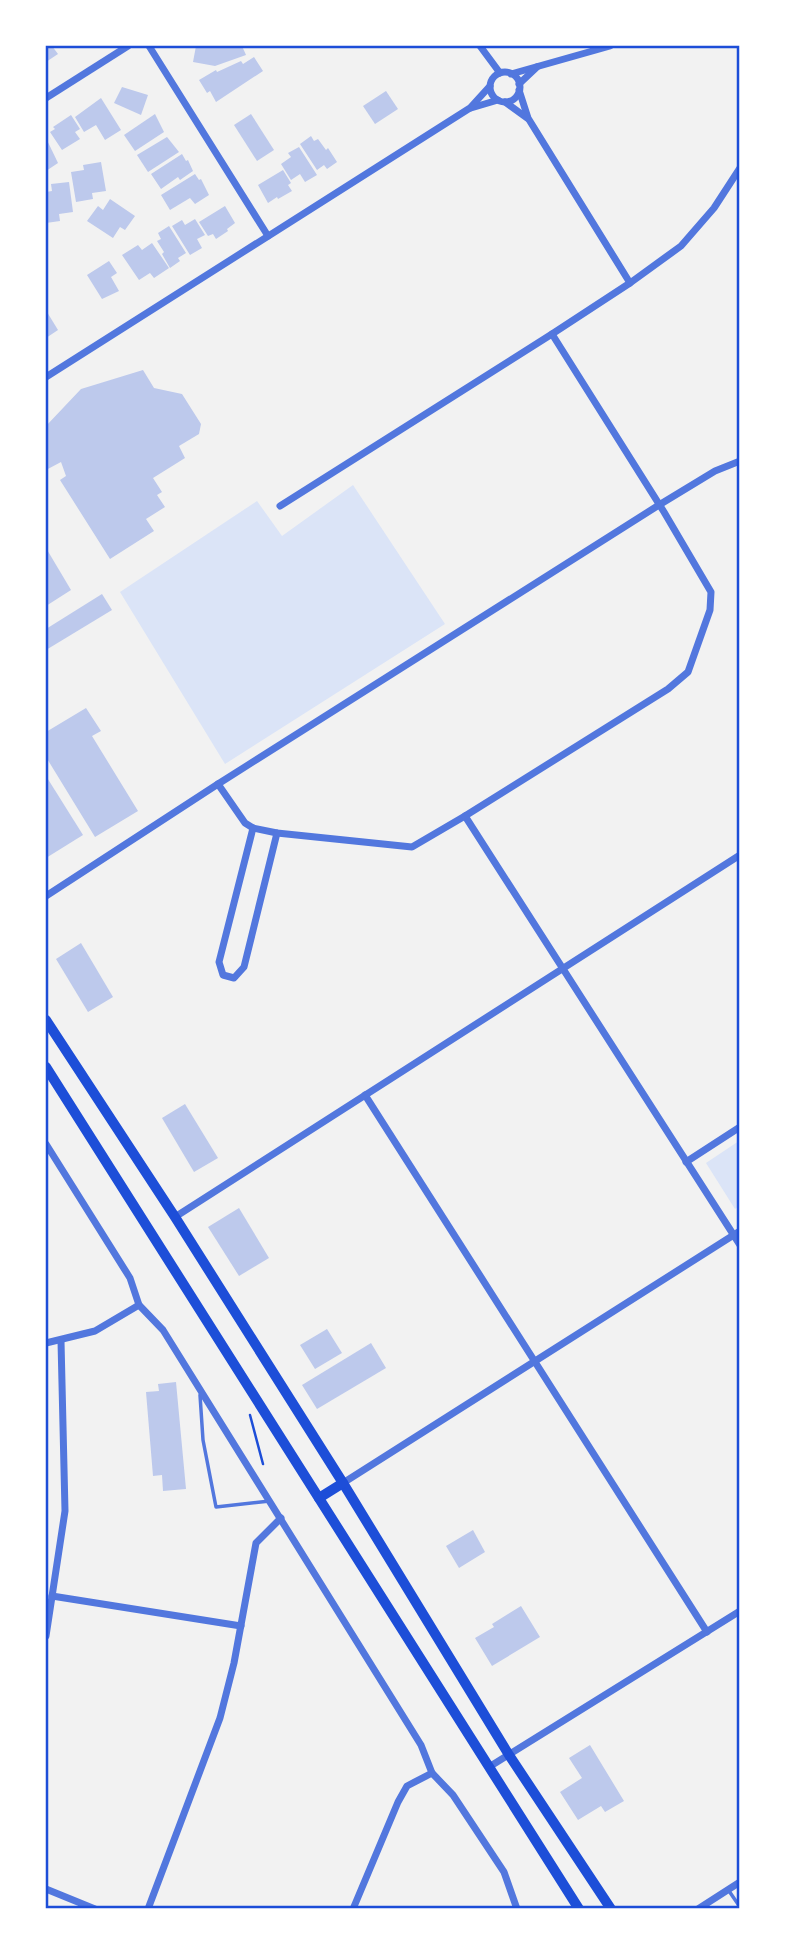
<svg xmlns="http://www.w3.org/2000/svg" width="785" height="1954" font-family="Merriweather,serif">
  <rect width="100%" height="100%" fill="#f2f2f2"/>
  <!-- green -->
  <g fill="#dbe4f7">
    <polygon points="353,485 445,624 225,764 120,592 257,501 282,536"/>
    <polygon points="739,1141 739,1206 735,1209 706,1163"/>
  </g>
  <!-- building -->
  <g fill="#bdc9ec">
    <polygon points="46,46 52,46 58,54 46,62"/>
    <polygon points="196,46 242,46 246,55 215,66 193,62"/>
    <polygon points="254,57 263,71 216,102 210,91 207,93 199,80 216,70 217,72 241,61 243,64"/>
    <polygon points="122,87 148,95 141,115 114,103"/>
    <polygon points="386,91 398,109 375,124 363,106"/>
    <polygon points="101,98 121,130 105,140 96,125 84,132 75,117"/>
    <polygon points="155,114 164,132 135,151 124,135"/>
    <polygon points="251,114 274,150 257,161 234,125"/>
    <polygon points="71,115 80,129 75,132 80,139 62,150 50,132 55,129 53,127"/>
    <polygon points="311,136 314,141 318,139 326,150 328,148 337,162 327,169 324,165 317,170 300,144"/>
    <polygon points="167,137 179,152 148,172 137,155"/>
    <polygon points="46,138 58,163 46,171"/>
    <polygon points="299,147 317,175 305,182 300,174 291,180 281,164 291,157 288,153"/>
    <polygon points="182,154 186,161 188,160 193,171 180,180 178,177 161,189 151,174"/>
    <polygon points="101,162 106,191 92,193 93,199 76,202 71,172 84,170 83,165"/>
    <polygon points="283,170 291,183 288,185 292,191 278,199 277,197 268,203 258,185"/>
    <polygon points="195,174 199,180 201,179 209,195 195,204 190,198 170,210 161,195"/>
    <polygon points="69,182 73,212 59,214 60,221 46,223 46,192 52,191 51,184"/>
    <polygon points="110,199 135,216 125,230 120,227 113,238 87,221 98,206 103,210"/>
    <polygon points="225,206 235,223 227,229 228,231 216,239 213,234 208,236 199,222"/>
    <polygon points="195,219 205,235 197,239 202,248 190,255 172,226 182,220 185,225"/>
    <polygon points="169,226 186,253 178,258 180,261 170,268 162,254 164,252 157,241 161,239 158,233"/>
    <polygon points="152,243 169,268 154,278 150,273 139,280 122,255 138,245 142,250"/>
    <polygon points="109,261 117,273 111,277 119,291 102,299 87,275"/>
    <polygon points="47,312 58,330 46,338 46,313"/>
    <polygon points="143,370 154,388 182,394 201,424 199,434 179,446 185,458 153,478 162,492 157,495 165,507 146,519 154,531 110,559 60,480 66,476 61,462 46,470 46,426 81,389"/>
    <polygon points="46,548 71,590 46,606"/>
    <polygon points="102,594 112,610 46,650 46,629"/>
    <polygon points="86,708 101,731 92,736 138,811 95,837 46,757 46,732"/>
    <polygon points="46,776 83,835 46,858"/>
    <polygon points="81,943 113,997 88,1012 56,959"/>
    <polygon points="185,1104 218,1158 194,1172 162,1118"/>
    <polygon points="239,1208 269,1258 239,1276 208,1227"/>
    <polygon points="327,1329 342,1353 315,1369 300,1345"/>
    <polygon points="371,1343 386,1368 317,1409 302,1385"/>
    <polygon points="176,1382 186,1489 163,1491 162,1475 153,1476 146,1392 159,1391 158,1384"/>
    <polygon points="473,1530 485,1552 459,1568 446,1546"/>
    <polygon points="521,1606 540,1637 492,1666 475,1638 494,1627 492,1624"/>
    <polygon points="590,1745 624,1801 605,1812 601,1806 578,1820 560,1792 582,1778 569,1758"/>
  </g>
  <g fill="none" stroke-linecap="round" stroke-linejoin="round">
    <!-- path -->
    <polyline stroke="#1d4ed8" stroke-width="2.5" points="250,1415 263,1464"/>
    <!-- service -->
    <g stroke="#5277de" stroke-width="3.5">
      <polyline points="200,1395 203,1440 216,1507 270,1501"/>
      <polyline points="729,1891 740,1907"/>
    </g>
    <!-- minor -->
    <g stroke="#5277de" stroke-width="7">
      <polyline points="149,46 268,236"/>
      <polyline points="480,46 500,73"/>
      <circle cx="505" cy="87" r="15"/>
      <polyline points="511,74 610,46"/>
      <polyline points="519,84 537,67"/>
      <polyline points="519,90 528,118 630,283"/>
      <polyline points="46,98 128,46"/>
      <polyline points="505,102 527,118"/>
      <polyline points="471,108 498,100"/>
      <polyline points="46,377 470,108 490,86"/>
      <polyline points="280,506 552,334 630,283 681,246 714,208 740,168"/>
      <polyline points="218,784 245,823 253,828 277,833 412,847 465,816 668,689 688,672 710,610 711,592 664,512 552,334"/>
      <polyline points="465,816 740,1245"/>
      <polyline points="253,828 219,962 223,975 234,978 244,967 277,833"/>
      <polyline points="46,896 218,784 659,505 715,471 740,461"/>
      <polyline points="365,1095 707,1632"/>
      <polyline points="46,1144 130,1278 139,1305 163,1330 421,1745 432,1773 453,1795 504,1872 517,1909"/>
      <polyline points="686,1162 740,1127"/>
      <polyline points="175,1217 740,855"/>
      <polyline points="46,1343 95,1331 139,1305"/>
      <polyline points="343,1483 740,1231"/>
      <polyline points="52,1596 241,1626"/>
      <polyline points="46,1636 65,1511 61,1341"/>
      <polyline points="489,1767 740,1611"/>
      <polyline points="46,1889 95,1909"/>
      <polyline points="148,1909 220,1718 234,1663 256,1543 281,1518"/>
      <polyline points="353,1909 398,1802 407,1786 432,1773"/>
      <polyline points="698,1909 740,1882"/>
    </g>
    <!-- trunk -->
    <g stroke="#1d4ed8" stroke-width="10">
      <polyline points="46,1020 175,1217 343,1483 509,1755 611,1909"/>
      <polyline points="46,1067 579,1909"/>
      <polyline points="319,1498 343,1483"/>
    </g>
  </g>
  <!-- border -->
  <rect width="785" height="1954" fill="none" stroke="#ffffff" stroke-width="94"/>
  <rect x="47" y="47" width="691" height="1860" fill="none" stroke="#1d4ed8" stroke-width="2.5"/>
</svg>
